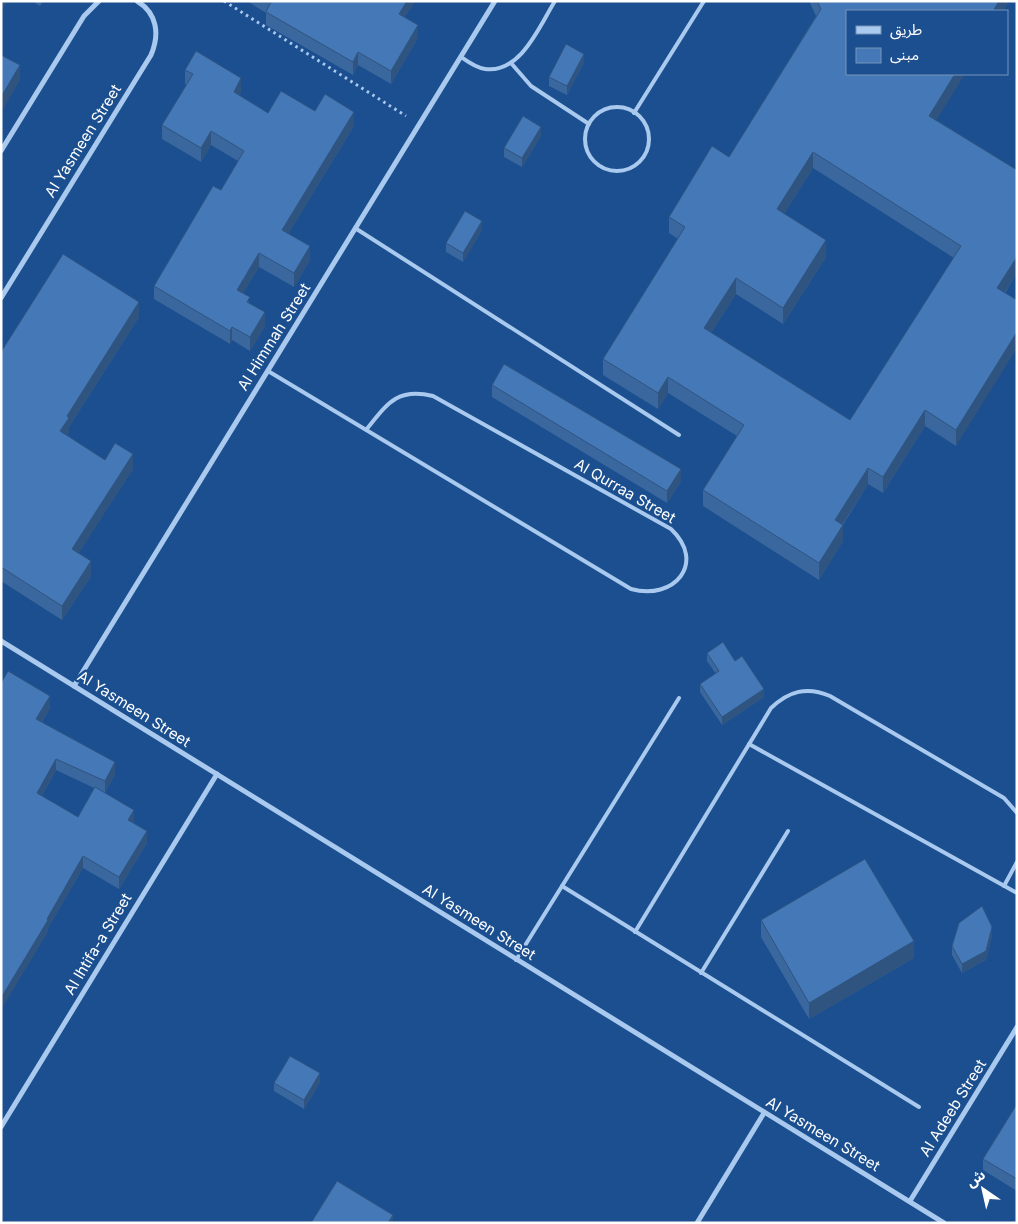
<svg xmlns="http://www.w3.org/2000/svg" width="1018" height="1224" font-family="Inter,'Noto Sans Arabic',sans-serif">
  <rect width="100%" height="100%" fill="#1b4f8f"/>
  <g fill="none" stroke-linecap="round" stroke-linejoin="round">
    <!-- path -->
    <polyline stroke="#a9c9ee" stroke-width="3" stroke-dasharray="2.5 4" stroke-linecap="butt" points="224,1 406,116"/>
    <!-- service -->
    <g stroke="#a9c9ee" stroke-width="4">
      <path d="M461,57C468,62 476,68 485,69C521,74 540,25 555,1"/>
      <polyline points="511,63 531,86 589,124"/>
      <circle cx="617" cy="139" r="32"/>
      <polyline points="634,113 704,1"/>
      <polyline points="355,228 679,435"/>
      <path d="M268,371L631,589C674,601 707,563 671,529L433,396C397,387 387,404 366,430"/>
      <polyline points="749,744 1017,893"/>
      <polyline points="562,886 919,1107"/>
      <polyline points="1004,886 1017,862"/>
      <path d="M635,932L771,708C789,691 807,686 830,696L1004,798L1017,813"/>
      <polyline points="516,960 679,698"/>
      <polyline points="701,973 788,831"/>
    </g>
    <!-- minor -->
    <g stroke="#a9c9ee" stroke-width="5">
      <polyline points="1,151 84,16 99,1"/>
      <path d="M1,298L151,55C160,34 157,13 137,1"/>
      <polyline points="1,641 944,1223"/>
      <polyline points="74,686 495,1"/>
      <polyline points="1,1127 217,774"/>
      <polyline points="910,1201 1017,1027"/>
      <polyline points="697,1223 764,1113"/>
    </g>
  </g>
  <!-- wall -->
  <g fill="#3a679d" fill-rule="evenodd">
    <polygon points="32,1 43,1 40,6"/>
    <polygon points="247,1 415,1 405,17 418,38 391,84 358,65 353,75 266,25 266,13"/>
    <path d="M809,1H1009L1003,11H847L936,120L1017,170V273L1005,293L956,446L925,426L883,493L868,484L843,525V541L819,580L703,506V490L737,436L668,393L658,409L603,375V359L678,239L669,233V217L729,157L816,16ZM813,168L954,258L850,420L711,333L736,294L783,324L826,257L784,214Z"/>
    <polygon points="584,62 567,95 549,86 549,77"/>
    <polygon points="185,70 241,92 239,95 268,113 315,111 354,126 288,234 310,260 294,287 259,267 243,293 265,326 250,351 232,340 230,344 154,299 154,286 221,190 238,161 211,145 201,162 162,139 162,125 187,85 185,84"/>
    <polygon points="541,136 522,167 504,157 504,148"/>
    <polygon points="482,230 463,262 446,252 446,243"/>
    <polygon points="139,317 69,427 69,432 67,435 105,460 133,469 78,553 91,576 62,620 1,581 1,352"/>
    <polygon points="492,385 681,481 667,503 492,397"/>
    <polygon points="707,653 735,661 764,697 722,725 700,692 700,684 716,674 707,661"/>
    <path d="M1,683L50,708L42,722L115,774L105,793L134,821L133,823L147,843L119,889L83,868L48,928V932ZM56,770L94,788L78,817L42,796Z"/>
    <polygon points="761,920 914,958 809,1019 761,937"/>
    <polygon points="992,936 986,960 962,973 952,955 952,946"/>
    <polygon points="320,1082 304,1109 274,1091 274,1083"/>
    <polygon points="1017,1104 1017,1191 983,1170 983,1159"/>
  </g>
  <!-- shaded-wall -->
  <g fill="#305480">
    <polygon points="1,1 8,1 1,12"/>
    <polygon points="407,1 415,1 399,27 399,14"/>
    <polygon points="999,1 1009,1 1003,11 993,11"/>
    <polygon points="418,25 418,38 391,84 391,71"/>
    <polygon points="358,52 358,65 353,75 353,62"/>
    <polygon points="584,54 584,62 567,95 567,86"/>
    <polygon points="20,65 20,80 1,113 1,97"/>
    <polygon points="955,74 965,74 929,132 929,116"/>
    <polygon points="241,78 241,92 234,105 234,92"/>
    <polygon points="354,112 354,126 282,244 282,230"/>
    <polygon points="541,127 541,136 522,167 522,158"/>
    <polygon points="211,131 211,145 201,162 201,148"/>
    <polygon points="813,152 813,168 777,225 777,209"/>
    <polygon points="482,221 482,230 463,262 463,253"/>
    <polygon points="826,240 826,257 783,324 783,308"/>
    <polygon points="310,246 310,260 294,287 294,273"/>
    <polygon points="259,253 259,267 237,304 237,290"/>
    <polygon points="1017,257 1017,273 997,304 997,288"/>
    <polygon points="736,278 736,294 704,344 704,328"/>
    <polygon points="139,302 139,317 69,427 69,432 60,446 60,431 67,416"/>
    <polygon points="265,312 265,326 250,351 250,337"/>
    <polygon points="232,327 232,340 230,344 230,331"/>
    <polygon points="1017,332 1017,348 956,446 956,430"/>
    <polygon points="668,377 668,393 658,409 658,393"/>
    <polygon points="925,410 925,426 883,493 883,477"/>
    <polygon points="133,454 133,469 72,564 72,549"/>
    <polygon points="868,468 868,484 835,536 835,520"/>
    <polygon points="681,469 681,481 667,503 667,491"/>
    <polygon points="843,525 843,541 819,580 819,563"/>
    <polygon points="91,561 91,576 62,620 62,606"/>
    <polygon points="764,689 764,697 722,725 722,717"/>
    <polygon points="50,696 50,708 36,731 36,719"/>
    <polygon points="56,759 56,770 37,805 37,793"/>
    <polygon points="115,762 115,774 105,793 105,781"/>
    <polygon points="134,810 134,821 128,831 128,820"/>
    <polygon points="147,831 147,843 119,889 119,877"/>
    <polygon points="83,856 83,868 48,928 48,932 1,1010 1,998"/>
    <polygon points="992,927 992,936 986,960 962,973 962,964"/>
    <polygon points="914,941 914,958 809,1019 809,1003"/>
    <polygon points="320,1073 320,1082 304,1109 304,1100"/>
    <polygon points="393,1215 393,1223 388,1223"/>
  </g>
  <!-- building -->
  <g fill="#4478b7" stroke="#305480" fill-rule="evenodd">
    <polygon points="270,1 407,1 399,14 418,25 391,71 358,52 353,62 266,12 271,2"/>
    <path d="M817,1H999L993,11H847V74H955L929,116L1017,170V257L997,288L1017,300V332L956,430L925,410L883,477L868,468L835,520L843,525L819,563L703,490L744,425L668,377L658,393L603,359L685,227L669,217L712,146L729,157L821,9ZM813,152L961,246L850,420L704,328L736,278L783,308L826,240L777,209Z"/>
    <polygon points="566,44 584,54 567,86 549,77"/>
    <polygon points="196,51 241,78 234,92 268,113 281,91 315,111 325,94 354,112 282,230 310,246 294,273 259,253 237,290 250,297 247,302 265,312 250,337 232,327 230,331 154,286 213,186 221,190 244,151 211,131 201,148 162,125 193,74 185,70"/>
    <polygon points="1,55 20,65 1,97"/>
    <polygon points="523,116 541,127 522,158 504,148"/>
    <polygon points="465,211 482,221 463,253 446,243"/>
    <polygon points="63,254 139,302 67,416 69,418 60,431 105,460 115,443 133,454 72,549 91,561 62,606 1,567 1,352"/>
    <polygon points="504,364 681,469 667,491 492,385"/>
    <polygon points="723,642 735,661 742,656 764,689 722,717 700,684 719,671 707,653"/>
    <polygon points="8,671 50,696 36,719 115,762 105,781 56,759 37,793 78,817 95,787 134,810 128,820 147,831 119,877 83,856 47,919 48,920 1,998 1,683"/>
    <polygon points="865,859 914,941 809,1003 761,920"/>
    <polygon points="982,906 992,927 986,951 962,964 952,946 959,923"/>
    <polygon points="290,1056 320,1073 304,1100 274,1083"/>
    <polygon points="1017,1104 1017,1179 983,1159"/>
    <polygon points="337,1181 393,1215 388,1223 311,1223"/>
  </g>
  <g text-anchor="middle" stroke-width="5" stroke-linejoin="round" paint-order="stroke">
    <!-- street labels -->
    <g font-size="15" fill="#fff" stroke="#1b4f8f">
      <text transform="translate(83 141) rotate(-58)" y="5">Al Yasmeen Street</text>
      <text transform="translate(274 337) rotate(-58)" y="5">Al Himmah Street</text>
      <text transform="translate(625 491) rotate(30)" y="5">Al Qurraa Street</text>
      <text transform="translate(134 709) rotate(32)" y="5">Al Yasmeen Street</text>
      <text transform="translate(479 922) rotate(32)" y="5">Al Yasmeen Street</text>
      <text transform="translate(98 944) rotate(-59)" y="5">Al Ihtifa-a Street</text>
      <text transform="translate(953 1108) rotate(-58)" y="5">Al Adeeb Street</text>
      <text transform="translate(823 1134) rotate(31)" y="5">Al Yasmeen Street</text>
    </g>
  </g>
  <!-- border -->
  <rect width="1018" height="1224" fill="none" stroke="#ffffff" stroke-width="5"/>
  <!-- legend -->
  <rect x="846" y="10" width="162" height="65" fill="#1b4f8f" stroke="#7695bc"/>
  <rect x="856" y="26" width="25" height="8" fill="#a9c9ee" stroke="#7695bc"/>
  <text x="890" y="35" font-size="15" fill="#ffffff">طريق</text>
  <rect x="856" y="48" width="25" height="15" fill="#4478b7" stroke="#7695bc"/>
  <text x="890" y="60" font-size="15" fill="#ffffff">مبنى</text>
  <!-- north arrow -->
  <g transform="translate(983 1189) rotate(326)" stroke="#1b4f8f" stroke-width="4" paint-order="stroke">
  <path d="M0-4L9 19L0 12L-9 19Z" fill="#ffffff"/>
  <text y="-8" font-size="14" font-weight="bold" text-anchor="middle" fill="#ffffff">ش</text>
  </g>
</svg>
